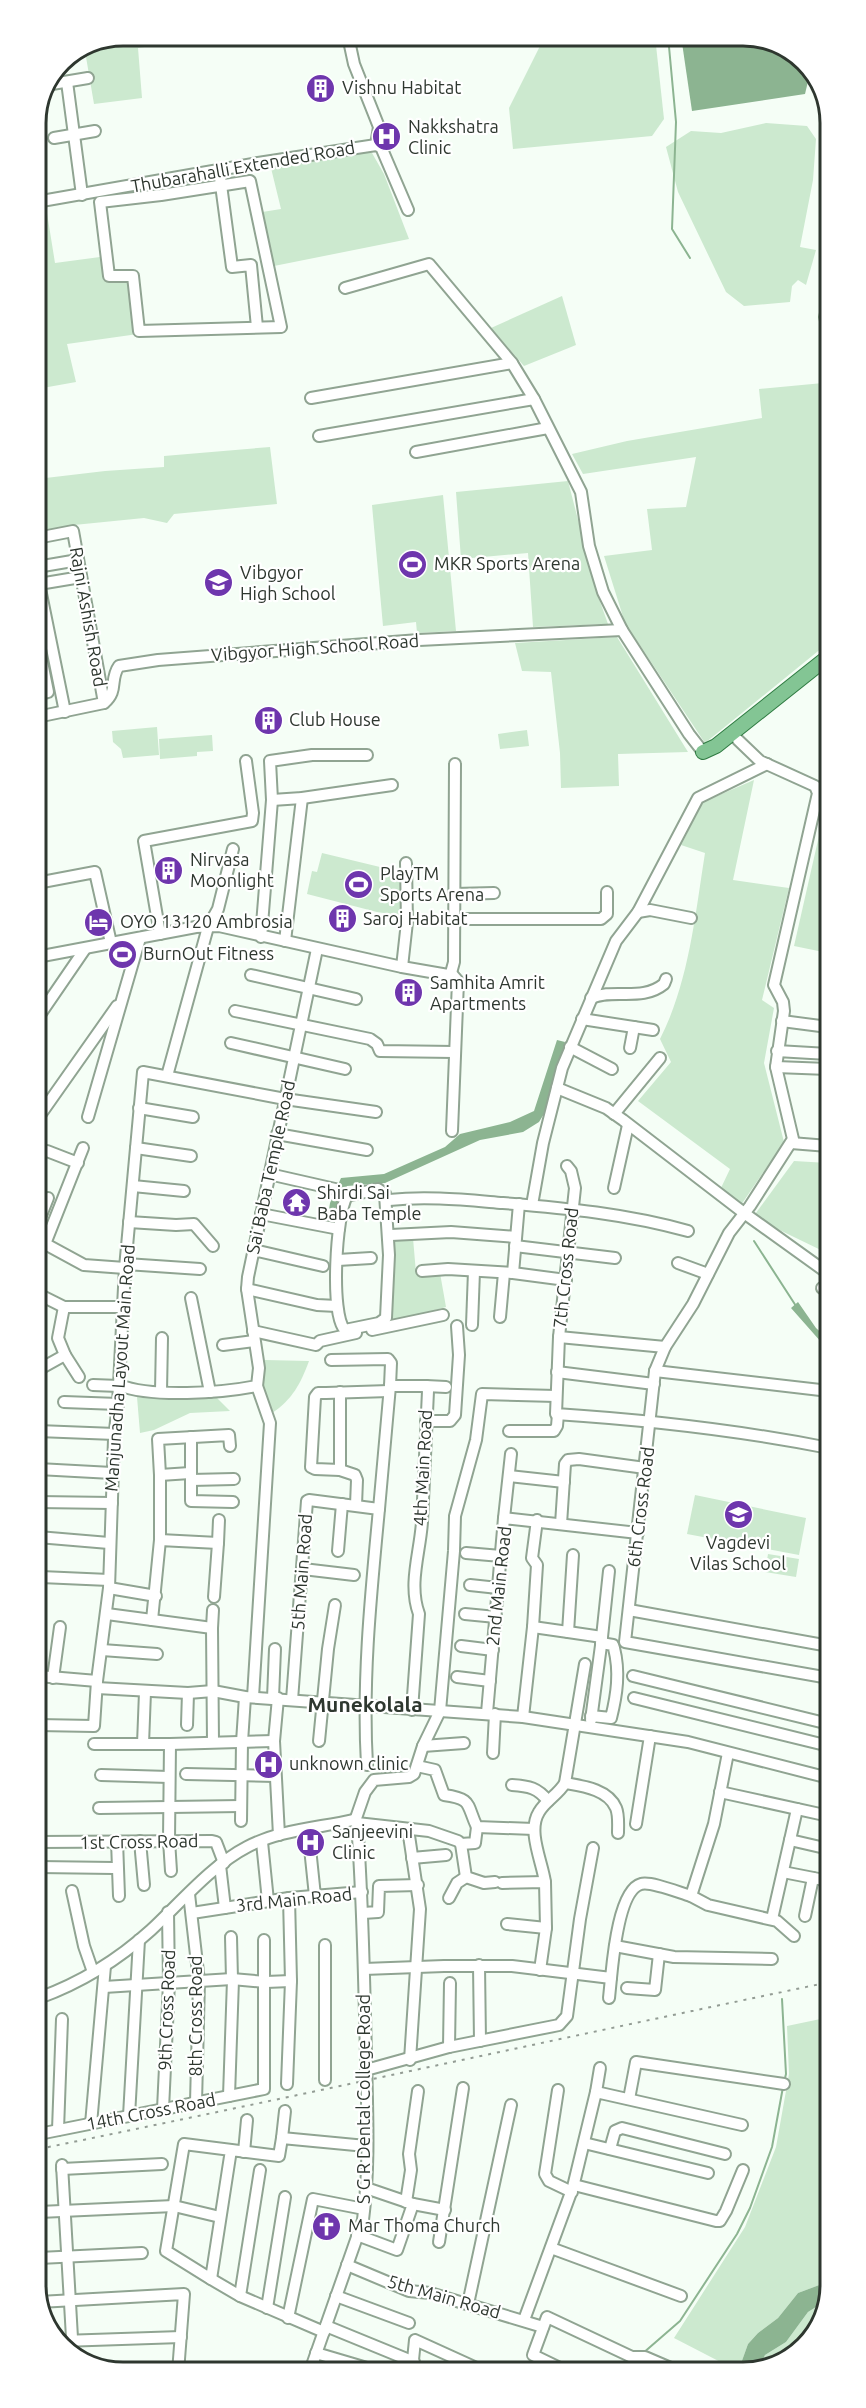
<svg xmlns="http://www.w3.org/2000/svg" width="866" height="2408" font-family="Ubuntu,sans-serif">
  <rect width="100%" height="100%" fill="#f5fef6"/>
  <!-- green -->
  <g fill="#cce9cf">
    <polygon points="124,36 216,36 138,48 142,98 94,104 86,57 62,62"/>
    <polygon points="545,36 655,36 664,119 652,136 513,149 509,108"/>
    <polygon points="766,123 807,126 816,139 813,180 800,247 816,250 806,285 798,280 792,286 790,302 744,306 726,292 678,192 666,147 691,131 721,133"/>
    <polygon points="369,152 372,153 384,174 409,239 269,267 256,213 281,209 271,168"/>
    <polygon points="46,207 55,263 100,257 104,281 129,278 138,334 67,344 76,382 37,389 36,208"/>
    <polygon points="562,296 576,345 524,366 491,328"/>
    <polygon points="823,383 827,389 828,643 705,743 625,623 604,556 652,550 647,509 686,507 696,457 583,474 572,454 627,441 762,418 759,389"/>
    <polygon points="270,447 277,504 174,514 167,523 144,518 74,525 37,532 37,479 105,471 164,467 164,456"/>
    <polygon points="568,481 597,593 608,624 533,627 528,553 461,559 456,492"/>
    <polygon points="443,495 456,631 417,633 416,622 383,626 372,505"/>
    <polygon points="617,637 688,752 618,754 619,786 561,788 560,753 551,672 522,671 515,643"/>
    <polygon points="157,727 159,755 123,758 121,749 113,742 112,731"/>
    <polygon points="527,730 529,746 500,749 498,734"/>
    <polygon points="212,735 213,751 197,752 197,756 160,759 159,739"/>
    <path d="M754,780L733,880L789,888L762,1000L774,1008L764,1063L784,1142L741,1205L720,1190L730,1169L638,1101L671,1062L660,1039C689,982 695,916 705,853L681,845L703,802Z"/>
    <polygon points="828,796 828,953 794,946"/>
    <polygon points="322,853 409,874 411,917 377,912 307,894 312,871 317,872"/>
    <polygon points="794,1161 828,1163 829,1254 753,1217"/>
    <polygon points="413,1238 416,1273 440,1273 446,1307 389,1323 390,1239"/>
    <path d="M265,1360L309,1361C301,1383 292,1400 272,1413L261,1392Z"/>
    <polygon points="213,1394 230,1411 190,1413 154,1430 140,1433 137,1397 171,1399"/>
    <polygon points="695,1495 806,1518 799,1555 687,1534"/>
    <polygon points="768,1554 799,1559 796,1577 765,1572"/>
    <polygon points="830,2017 830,2281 798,2293 778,2318 758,2333 748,2344 739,2369 734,2369 674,2338 745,2227 776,2147 789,2074 787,2026"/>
    <polygon points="824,2302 812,2338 765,2369 758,2369 765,2355 786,2342 808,2312"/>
  </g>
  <!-- water -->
  <g fill="#8cb491">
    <polygon points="681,36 748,36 800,58 810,73 805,94 692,111"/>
    <polygon points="827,276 827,357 818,317"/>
    <polygon points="557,1040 565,1042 547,1109 539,1122 523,1132 480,1140 385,1183 347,1186 335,1209 333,1224 327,1223 330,1203 341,1178 384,1174 445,1147 460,1134 510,1122 534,1111"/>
    <polygon points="798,1302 816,1328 829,1340 829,1351 791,1308"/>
    <polygon points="830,2281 824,2302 808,2312 786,2342 765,2355 758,2369 739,2369 748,2344 758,2333 778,2318 798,2293"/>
  </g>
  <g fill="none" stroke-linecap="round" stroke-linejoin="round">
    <!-- stream -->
    <g stroke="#8cb491" stroke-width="2">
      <polyline points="668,36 676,122 672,229 690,258"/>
      <polyline points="754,1241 796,1306"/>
      <polyline points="782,1999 786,2074 784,2082"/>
      <polyline points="642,2354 680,2321 737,2234 750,2208 772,2147 783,2087"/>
      <polyline points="633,2369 638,2362"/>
    </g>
    <defs>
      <g id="minor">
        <polyline points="348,36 354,64 379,127 376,145"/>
        <polyline points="67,82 82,195"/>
        <polyline points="52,84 88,78"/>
        <polyline points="54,138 95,131"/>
        <polyline points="219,170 232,267 251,265 257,327"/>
        <polygon points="250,181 281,327 139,331 133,276 109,276 100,202 161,195"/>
        <polyline points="36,202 258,163 376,145 381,147 408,210"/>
        <polyline points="345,288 429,264 512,363 534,399 581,492 589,546 603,592 622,630 689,734 703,752"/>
        <polyline points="311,398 512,363"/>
        <polyline points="319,436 534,399"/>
        <polyline points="416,452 548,428"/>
        <polyline points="37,538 73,531 104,703"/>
        <polyline points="37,567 78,560"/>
        <polyline points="37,637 48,692 37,694"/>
        <polyline points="65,712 39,584 81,577"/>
        <path d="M37,717L104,703C119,690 109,680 119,666L158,660L419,640L622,630"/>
        <polyline points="738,740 760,761 815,786 818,793 774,985 783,1002 784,1011 776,1067 793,1139 750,1206 729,1233 693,1304 665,1347 655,1371 625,1642 829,1678"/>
        <polyline points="272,800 302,798 392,785"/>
        <polyline points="37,883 95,872 111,943"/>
        <polyline points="455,894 494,893"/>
        <polyline points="638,912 650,910 691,918"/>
        <polyline points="455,919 601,919 607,914 607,892"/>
        <polyline points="160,934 144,841 252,821 253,813 246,761"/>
        <polyline points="261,937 272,800 270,761 312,755 367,755"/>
        <polyline points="285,941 302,798"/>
        <polyline points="37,957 196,927 219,926 402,967 448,975 451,973"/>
        <polyline points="402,967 407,922 406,863"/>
        <polyline points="451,973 454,962 455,764"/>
        <polyline points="451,973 458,981 452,1131"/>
        <polyline points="251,975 356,999"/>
        <path d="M591,998C614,988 642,1002 664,984L666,979"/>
        <polyline points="235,1011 370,1039 377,1044 380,1051 454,1052"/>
        <polyline points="37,1019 85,949"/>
        <polyline points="582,1019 653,1030"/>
        <polyline points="782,1021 828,1027"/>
        <polyline points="231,1043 345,1069"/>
        <polyline points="570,1047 612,1069"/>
        <polyline points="630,1048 634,1027"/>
        <polyline points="777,1051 828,1054"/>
        <polyline points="776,1067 828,1069"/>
        <polyline points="167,1076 208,927 218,909 233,849"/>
        <polyline points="557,1088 606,1108 623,1120 744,1213 829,1274"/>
        <polyline points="139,1108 193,1117"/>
        <polyline points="614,1114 660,1058"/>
        <polyline points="88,1117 140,938"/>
        <polyline points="38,1118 117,1006"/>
        <polyline points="277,1134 367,1150"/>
        <polyline points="791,1143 828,1146"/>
        <polyline points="136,1148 191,1156"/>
        <polyline points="47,1151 78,1163"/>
        <polyline points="567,1166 571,1171 575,1188 559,1337 665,1347"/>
        <polyline points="269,1174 335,1189"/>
        <polyline points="133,1186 184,1191"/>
        <polyline points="614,1188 628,1125"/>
        <path d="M378,1189L385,1194L389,1255L386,1318L379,1323L345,1330C330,1315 336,1214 347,1196Z"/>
        <path d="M389,1200C428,1196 465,1200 503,1203C566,1208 627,1214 688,1231"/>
        <polyline points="519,1204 513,1273 566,1280"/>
        <polyline points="532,1205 543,1143 562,1068 616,941 638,912 698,798 767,764"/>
        <polyline points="261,1214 339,1229"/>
        <polyline points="129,1222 176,1225 194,1224 213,1246"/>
        <polyline points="38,1223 48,1198"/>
        <polyline points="391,1235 451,1232 516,1237"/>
        <polyline points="38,1240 84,1265 125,1268"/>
        <polyline points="45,1244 83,1148"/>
        <polyline points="515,1246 615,1258"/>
        <polyline points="254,1250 323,1266"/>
        <polyline points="338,1260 371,1258"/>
        <polyline points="678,1263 708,1274"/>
        <polyline points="126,1264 200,1269"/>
        <polyline points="422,1271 448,1269 513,1273"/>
        <polyline points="822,1288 829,1293"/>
        <polyline points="247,1289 317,1305 337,1306"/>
        <polyline points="38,1294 64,1307 124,1307"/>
        <polyline points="191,1298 210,1392"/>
        <polyline points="500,1317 504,1273"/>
        <polyline points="472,1325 474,1271"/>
        <polyline points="372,1330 443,1315"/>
        <polyline points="253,1331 316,1345 320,1341 356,1333"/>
        <path d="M559,1337L556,1414C648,1420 738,1430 829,1448"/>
        <polyline points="223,1345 254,1341"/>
        <polyline points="65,1355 79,1377"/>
        <polyline points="331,1360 388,1359 391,1363 390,1386"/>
        <polyline points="38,1370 65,1355 58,1338 64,1307"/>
        <polyline points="655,1371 829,1391"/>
        <polyline points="557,1372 654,1384"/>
        <polyline points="93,1385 119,1386"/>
        <path d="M119,1385C152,1398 221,1393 257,1386L259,1368L247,1289L248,1277L317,949"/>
        <polyline points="426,1386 446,1387"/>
        <polyline points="161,1391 162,1338"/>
        <polyline points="64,1402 118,1404"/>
        <polyline points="426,1421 450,1421 455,1415 459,1355 457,1326"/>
        <polyline points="38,1431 115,1434"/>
        <polyline points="509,1431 554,1431 557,1426 558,1414"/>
        <polyline points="191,1437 191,1501 233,1502"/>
        <polyline points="38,1469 112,1473"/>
        <polyline points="340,1470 340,1392"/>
        <polyline points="160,1475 190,1473"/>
        <polyline points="509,1476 564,1482"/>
        <polyline points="191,1480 234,1479"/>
        <polyline points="38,1502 112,1503"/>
        <polyline points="356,1505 357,1480 355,1475 340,1470 315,1469 311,1467 315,1397 318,1393 326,1393 389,1391"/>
        <path d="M379,1509L390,1386H426L428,1391C426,1435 424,1478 422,1522C420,1553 408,1584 419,1614L412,1710"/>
        <polyline points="504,1518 511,1454"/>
        <polyline points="561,1524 565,1464 568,1460 579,1459 645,1468"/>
        <polyline points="38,1537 109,1543"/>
        <polyline points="160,1540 160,1475 158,1439 229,1435 230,1446"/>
        <polyline points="218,1543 219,1520"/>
        <polyline points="338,1551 342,1504"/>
        <polyline points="466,1553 501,1556"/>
        <polyline points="303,1569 354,1575"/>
        <polyline points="41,1577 109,1580"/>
        <polyline points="470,1585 498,1588"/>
        <polyline points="109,1588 156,1596"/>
        <polyline points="629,1610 829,1646"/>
        <polyline points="107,1614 212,1628 213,1742"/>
        <polyline points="465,1614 496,1617"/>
        <polyline points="152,1620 160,1540 218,1543 214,1597"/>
        <polyline points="533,1627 568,1632 573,1555"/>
        <polyline points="212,1628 213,1610"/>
        <polyline points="568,1632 602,1637 609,1571"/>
        <polyline points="461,1646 493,1650"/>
        <polyline points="102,1650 157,1654"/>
        <polyline points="38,1676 97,1681"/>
        <polyline points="633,1676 829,1724"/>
        <polyline points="457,1677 490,1681"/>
        <polyline points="53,1678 60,1627"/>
        <polyline points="97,1688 188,1693 213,1691 245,1697 523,1717 688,1742 829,1778"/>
        <polyline points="253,1697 270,1423 257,1386"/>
        <polyline points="273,1698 275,1649"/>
        <polyline points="278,1698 274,1741 279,1835"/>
        <polyline points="634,1698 829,1746"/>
        <path d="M292,1700L307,1501L309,1500L379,1509C371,1593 362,1680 367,1765"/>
        <polyline points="487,1713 504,1518 638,1533"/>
        <path d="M591,1716L611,1718C617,1694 620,1672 614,1648L613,1645L601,1643"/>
        <polyline points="523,1717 533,1627 537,1565 532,1558 537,1520"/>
        <polyline points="591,1720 602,1638"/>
        <polyline points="38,1725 94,1726 97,1681 109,1588 114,1439 118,1404 125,1268 143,1072 285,1099 376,1112"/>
        <polyline points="187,1725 188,1693"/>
        <polyline points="319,1741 328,1649 335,1605"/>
        <polyline points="94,1744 170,1744 169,1840 171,1871"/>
        <polyline points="143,1744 145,1692"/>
        <polyline points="170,1744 274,1741"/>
        <polyline points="423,1746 464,1743"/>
        <polyline points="493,1753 495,1714"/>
        <path d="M417,1766L435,1770L444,1795C473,1799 466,1804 477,1827L534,1829"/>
        <polyline points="186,1774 275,1776"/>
        <polyline points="101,1775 169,1777"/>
        <path d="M565,1783C582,1786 608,1789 616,1808C619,1815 618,1825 618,1833"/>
        <path d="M512,1785C529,1786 538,1788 548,1801"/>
        <polyline points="720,1792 829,1816"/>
        <polyline points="99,1808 241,1806"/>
        <polyline points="797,1809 790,1840 829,1849"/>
        <polyline points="241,1821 242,1742 245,1697"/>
        <polyline points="355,1821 365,1792 374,1780 409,1777 414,1774 423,1746 440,1711 454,1551 455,1516 476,1440 482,1394 556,1396"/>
        <polyline points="357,1823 429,1831 458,1841 461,1844 466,1877 484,1883 495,1882"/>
        <polyline points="636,1824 650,1736"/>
        <polyline points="308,1829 315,1896"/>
        <polyline points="408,1829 420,1909 410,2060"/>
        <polyline points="117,1841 119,1896"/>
        <polyline points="140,1841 144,1885"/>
        <polyline points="38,1842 212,1841 216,1842 224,1863"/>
        <polyline points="262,1842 268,1901"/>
        <polyline points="461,1844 475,1843 477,1827"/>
        <polyline points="412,1858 446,1855"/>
        <polyline points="220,1865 225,1908"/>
        <polyline points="39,1867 114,1868"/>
        <polyline points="783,1872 829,1881"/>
        <path d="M545,1882C542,1861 527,1831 539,1812C546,1800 558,1795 565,1783L585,1664"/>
        <polyline points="502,1883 545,1882 546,1928 540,1970"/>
        <polyline points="72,1891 84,1946 93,1972"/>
        <polyline points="189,1894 199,1981 196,2103"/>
        <polyline points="691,1896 708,1905 777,1921 794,1936"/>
        <polyline points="449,1898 457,1883 466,1877"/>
        <polyline points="192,1913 289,1898 362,1892"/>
        <polyline points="363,1913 378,1912 379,1886 418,1885"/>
        <polyline points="805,1916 813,1878"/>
        <polyline points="772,1919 790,1840"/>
        <polyline points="507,1924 546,1928"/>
        <polyline points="231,1937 232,1979"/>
        <polyline points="325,1945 325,2080"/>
        <polyline points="615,1946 674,1957 772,1959"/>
        <polyline points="479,1965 480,2041"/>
        <path d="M364,1969L444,1966H512L611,1978C613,1958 619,1890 641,1884C651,1881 680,1893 691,1896L714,1824L728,1753"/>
        <polyline points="104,1987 232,1979 266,1982 291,1981"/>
        <polyline points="627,1988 655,1990 659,1954"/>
        <path d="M39,1998C80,1983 118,1960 151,1930C180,1903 212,1865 247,1847C279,1830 318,1828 353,1820L357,1823C363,1901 364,1978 366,2056C367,2110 370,2166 363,2220L310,2371"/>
        <polyline points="609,1998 611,1978"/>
        <polyline points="449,2047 450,1983"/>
        <polyline points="366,2070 449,2047 559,2025 567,2016 580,1919 593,1848"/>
        <polyline points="287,2084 291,1981 289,1898"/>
        <polyline points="558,2090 545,2174 549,2181 572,2192"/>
        <polyline points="596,2092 600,2068"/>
        <polyline points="229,2096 233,1980"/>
        <polyline points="629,2099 636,2062 784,2084"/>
        <polyline points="163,2109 169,1983 168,1912"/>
        <polyline points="129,2116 139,1940"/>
        <polyline points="91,2124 105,1966"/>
        <polyline points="58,2130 62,2019"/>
        <polyline points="39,2134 264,2089 264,1940"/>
        <polyline points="282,2138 285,2111"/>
        <polyline points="584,2143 708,2173"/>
        <polyline points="610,2149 615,2131 622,2128 725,2154"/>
        <polyline points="231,2150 211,2279 166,2251 184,2144 279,2156 282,2138 366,2146"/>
        <polyline points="244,2152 247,2120"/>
        <polyline points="62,2165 73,2355"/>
        <polyline points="62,2169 162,2164"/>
        <polyline points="574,2185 716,2221 720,2221 726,2211 743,2170"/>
        <polyline points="366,2188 413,2204 445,2210"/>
        <polyline points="406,2202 411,2170 409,2154 418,2091"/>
        <polyline points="39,2212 174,2206 220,2217"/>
        <polyline points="357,2235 397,2250 413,2204"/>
        <polyline points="439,2242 463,2088"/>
        <polyline points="551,2248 681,2296"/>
        <polyline points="39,2258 142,2253"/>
        <polyline points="347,2265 409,2291 430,2293 543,2327"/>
        <polyline points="211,2279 240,2296 324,2332"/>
        <polyline points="240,2296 260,2170"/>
        <polyline points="336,2296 409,2323"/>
        <polyline points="39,2302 184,2294 178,2372"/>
        <polyline points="468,2304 511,2105"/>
        <polyline points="267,2308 285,2197"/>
        <polyline points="288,2318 313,2199 364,2209"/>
        <polyline points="524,2320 573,2187 596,2092 742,2125"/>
        <polyline points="326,2326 414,2362"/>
        <polyline points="62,2341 181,2337"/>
        <polyline points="316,2353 377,2371"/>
        <polyline points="412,2370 415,2340 481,2370"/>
        <polyline points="564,2370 533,2355 547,2317 632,2357 645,2357 673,2369"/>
      </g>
      <polyline id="major" points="703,752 716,746 828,657"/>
    </defs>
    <!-- minor casing -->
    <use href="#minor" stroke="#90a492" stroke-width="14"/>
    <!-- major casing -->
    <use href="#major" stroke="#2f7b42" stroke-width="16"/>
    <!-- minor -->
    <use href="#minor" stroke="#fff" stroke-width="10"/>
    <!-- major -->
    <use href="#major" stroke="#83c594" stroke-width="14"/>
    <!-- rail -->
    <path stroke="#939c94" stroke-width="2" stroke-dasharray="3 6" stroke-linecap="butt" d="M39,2149C303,2095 566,2037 830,1982"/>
  </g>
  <!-- icons -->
  <defs>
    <symbol id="building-disc" viewBox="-11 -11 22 22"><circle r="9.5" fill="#6e36ad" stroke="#fff"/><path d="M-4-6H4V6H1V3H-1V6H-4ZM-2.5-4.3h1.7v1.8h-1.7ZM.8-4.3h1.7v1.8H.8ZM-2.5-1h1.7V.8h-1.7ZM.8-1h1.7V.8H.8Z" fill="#fff"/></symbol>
    <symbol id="hospital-disc" viewBox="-11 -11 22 22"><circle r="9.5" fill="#6e36ad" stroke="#fff"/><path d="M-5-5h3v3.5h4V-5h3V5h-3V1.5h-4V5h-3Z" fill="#fff"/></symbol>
    <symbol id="stadium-disc" viewBox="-11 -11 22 22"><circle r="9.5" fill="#6e36ad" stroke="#fff"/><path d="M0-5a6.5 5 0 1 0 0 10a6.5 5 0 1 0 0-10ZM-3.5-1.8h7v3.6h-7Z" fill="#fff"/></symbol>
    <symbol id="school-disc" viewBox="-11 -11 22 22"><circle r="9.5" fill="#6e36ad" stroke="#fff"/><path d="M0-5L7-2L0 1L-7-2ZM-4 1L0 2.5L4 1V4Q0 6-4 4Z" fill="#fff"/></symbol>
    <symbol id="hotel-disc" viewBox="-11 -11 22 22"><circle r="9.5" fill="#6e36ad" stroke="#fff"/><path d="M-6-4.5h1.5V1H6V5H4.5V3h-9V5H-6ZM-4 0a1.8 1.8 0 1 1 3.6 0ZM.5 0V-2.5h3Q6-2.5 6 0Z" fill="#fff"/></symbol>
    <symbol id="temple-disc" viewBox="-11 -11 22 22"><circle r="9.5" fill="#6e36ad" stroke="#fff"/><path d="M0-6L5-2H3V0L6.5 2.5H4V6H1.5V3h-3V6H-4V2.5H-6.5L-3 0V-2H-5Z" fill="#fff"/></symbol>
    <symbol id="church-disc" viewBox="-11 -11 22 22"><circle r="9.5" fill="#6e36ad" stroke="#fff"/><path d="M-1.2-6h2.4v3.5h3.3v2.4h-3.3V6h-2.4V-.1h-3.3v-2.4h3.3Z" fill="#fff"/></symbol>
  </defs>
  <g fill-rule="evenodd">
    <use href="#building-disc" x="304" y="72" width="33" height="33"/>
    <use href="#hospital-disc" x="370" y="120" width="33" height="33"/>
    <use href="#stadium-disc" x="396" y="548" width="33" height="33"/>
    <use href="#school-disc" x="202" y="566" width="33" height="33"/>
    <use href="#building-disc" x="252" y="704" width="33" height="33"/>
    <use href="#building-disc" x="152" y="854" width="33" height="33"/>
    <use href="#stadium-disc" x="342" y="868" width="33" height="33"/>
    <use href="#building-disc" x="326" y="902" width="33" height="33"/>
    <use href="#hotel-disc" x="82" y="906" width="33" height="33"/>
    <use href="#stadium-disc" x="106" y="938" width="33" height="33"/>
    <use href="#building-disc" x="392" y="976" width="33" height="33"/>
    <use href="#temple-disc" x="280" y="1186" width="33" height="33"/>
    <use href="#school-disc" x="722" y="1498" width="33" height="33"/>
    <use href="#hospital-disc" x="252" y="1748" width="33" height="33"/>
    <use href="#hospital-disc" x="294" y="1826" width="33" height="33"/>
    <use href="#church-disc" x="310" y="2210" width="33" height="33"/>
  </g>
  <g text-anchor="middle" stroke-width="4.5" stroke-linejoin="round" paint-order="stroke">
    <!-- poi labels -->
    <g font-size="18" fill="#2e372f" stroke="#fff" text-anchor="start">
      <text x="342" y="94">Vishnu Habitat</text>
      <text x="408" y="133">Nakkshatra<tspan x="408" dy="21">Clinic</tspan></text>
      <text x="434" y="570">MKR Sports Arena</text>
      <text x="240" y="579">Vibgyor<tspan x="240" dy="21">High School</tspan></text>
      <text x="289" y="726">Club House</text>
      <text x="190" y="866">Nirvasa<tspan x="190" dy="21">Moonlight</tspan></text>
      <text x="380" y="880">PlayTM<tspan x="380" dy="21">Sports Arena</tspan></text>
      <text x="363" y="925">Saroj Habitat</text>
      <text x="120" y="928">OYO 13120 Ambrosia</text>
      <text x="143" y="960">BurnOut Fitness</text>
      <text x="430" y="989">Samhita Amrit<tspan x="430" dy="21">Apartments</tspan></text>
      <text x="317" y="1199">Shirdi Sai<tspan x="317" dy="21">Baba Temple</tspan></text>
      <text x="738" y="1549" text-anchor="middle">Vagdevi<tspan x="738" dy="21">Vilas School</tspan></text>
      <text x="289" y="1770">unknown clinic</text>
      <text x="332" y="1838">Sanjeevini<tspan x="332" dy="21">Clinic</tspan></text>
      <text x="348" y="2232">Mar Thoma Church</text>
    </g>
    <!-- street labels -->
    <g font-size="18" fill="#2e372f" stroke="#fff">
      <text transform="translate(243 167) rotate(-10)" y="6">Thubarahalli Extended Road</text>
      <text transform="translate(88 617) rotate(80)" y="6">Rajni Ashish Road</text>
      <text transform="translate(315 648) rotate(-4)" y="6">Vibgyor High School Road</text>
      <text transform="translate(271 1167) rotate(-78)" y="6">Sai Baba Temple Road</text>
      <text transform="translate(566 1268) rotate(-84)" y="6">7th Cross Road</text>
      <text transform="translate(120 1368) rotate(-86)" y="6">Manjunadha Layout Main Road</text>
      <text transform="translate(423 1468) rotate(-87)" y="6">4th Main Road</text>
      <text transform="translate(641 1507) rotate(-83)" y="6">6th Cross Road</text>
      <text transform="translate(302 1572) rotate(-86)" y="6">5th Main Road</text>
      <text transform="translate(499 1586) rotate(-84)" y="6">2nd Main Road</text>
      <text transform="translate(139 1842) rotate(-1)" y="6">1st Cross Road</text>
      <text transform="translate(294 1900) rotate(-6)" y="6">3rd Main Road</text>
      <text transform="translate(167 2010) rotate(-88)" y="6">9th Cross Road</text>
      <text transform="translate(196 2016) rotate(-90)" y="6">8th Cross Road</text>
      <text transform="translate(364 2099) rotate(-90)" y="6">S G R Dental College Road</text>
      <text transform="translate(151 2112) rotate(-11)" y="6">14th Cross Road</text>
      <text transform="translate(444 2297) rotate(16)" y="6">5th Main Road</text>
    </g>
    <!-- quarter labels -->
    <g font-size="21" font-weight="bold" fill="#2e372f" stroke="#fff">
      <text x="365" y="1712">Munekolala</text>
    </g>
  </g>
  <!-- crop -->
  <path d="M0 0H866V2408H0ZM123 46H743A77 77 0 0 1 820 123V2285A77 77 0 0 1 743 2362H123A77 77 0 0 1 46 2285V123A77 77 0 0 1 123 46Z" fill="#fff" fill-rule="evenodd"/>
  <path fill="none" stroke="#2e372f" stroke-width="3" d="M123 46H743A77 77 0 0 1 820 123V2285A77 77 0 0 1 743 2362H123A77 77 0 0 1 46 2285V123A77 77 0 0 1 123 46Z"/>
</svg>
